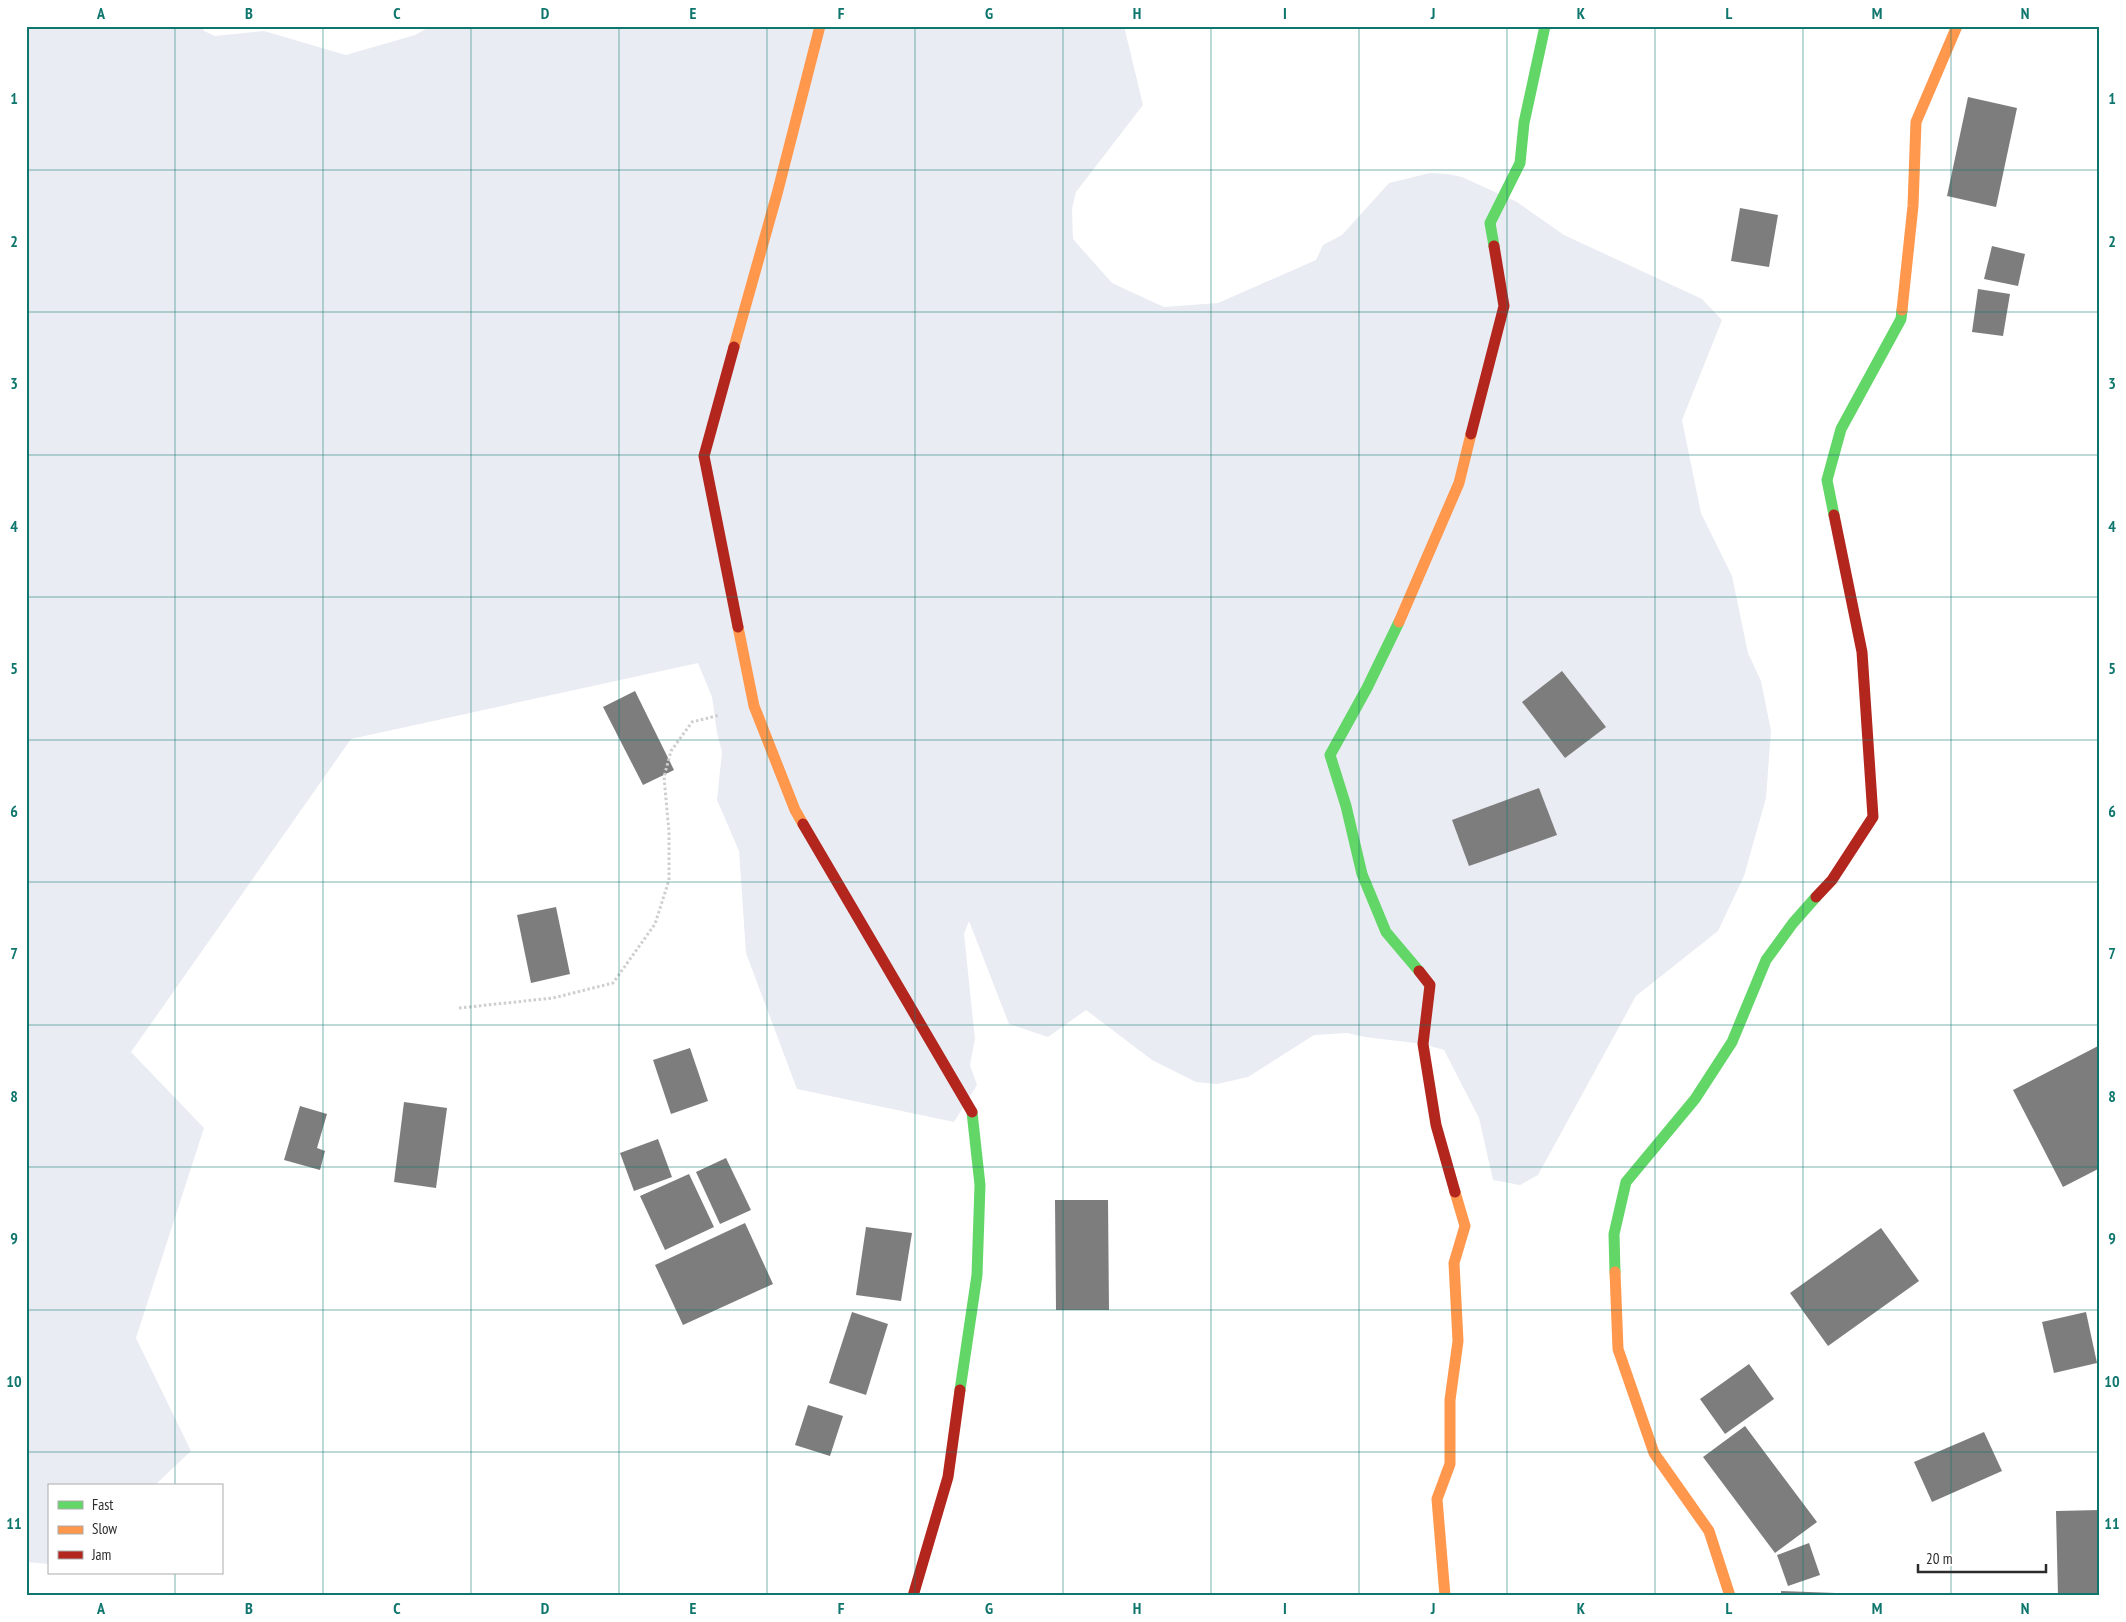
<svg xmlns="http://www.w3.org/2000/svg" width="2126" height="1622" font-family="'PT Sans Narrow',sans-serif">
  <rect width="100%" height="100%" fill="#fff"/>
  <!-- green -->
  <polygon fill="#eaecf3" points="26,26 201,26 204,31 215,36 264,31 346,55 415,35 431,26 1124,26 1143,105 1076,192 1072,209 1073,239 1112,283 1164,307 1218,303 1316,260 1323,245 1342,235 1389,183 1430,173 1448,174 1462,177 1517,202 1564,235 1702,299 1722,320 1682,420 1701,513 1732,576 1748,653 1761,681 1771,731 1766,798 1744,876 1718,931 1636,996 1538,1175 1520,1185 1493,1180 1479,1118 1444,1050 1423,1044 1365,1037 1347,1033 1314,1035 1248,1077 1217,1084 1196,1082 1152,1060 1086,1010 1048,1037 1009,1024 969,921 964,934 975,1039 970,1065 977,1085 954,1122 797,1089 746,953 739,851 717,800 722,752 717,733 712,697 698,663 351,739 131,1052 204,1128 136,1338 191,1451 154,1486 49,1486 49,1564 26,1562"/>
  <!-- building -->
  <g fill="#7d7d7d">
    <polygon points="1968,97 2017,108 1996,207 1947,196"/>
    <polygon points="1740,208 1778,215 1769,267 1731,261"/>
    <polygon points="1992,246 2025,254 2018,286 1984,279"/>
    <polygon points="1978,289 2010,294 2003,336 1972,332"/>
    <polygon points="1562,671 1606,727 1565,758 1522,702"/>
    <polygon points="635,691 674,770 643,785 603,707"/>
    <polygon points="1539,788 1557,835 1469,866 1452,820"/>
    <polygon points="556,907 570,974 531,983 517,915"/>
    <polygon points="2100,1045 2100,1168 2063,1187 2013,1090"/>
    <polygon points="690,1048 708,1101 671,1114 653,1060"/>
    <polygon points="404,1102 447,1108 436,1188 394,1182"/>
    <polygon points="300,1106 327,1114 317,1148 325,1151 320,1170 284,1160"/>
    <polygon points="658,1139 672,1177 634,1191 620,1153"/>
    <polygon points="726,1158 751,1210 720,1224 696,1172"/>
    <polygon points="689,1174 714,1227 665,1250 640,1196"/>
    <polygon points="1055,1200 1108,1200 1109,1310 1056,1310"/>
    <polygon points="745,1223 773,1284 683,1325 655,1265"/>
    <polygon points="866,1227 912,1233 901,1301 856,1295"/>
    <polygon points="1881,1228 1919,1281 1828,1346 1790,1293"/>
    <polygon points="852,1312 888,1324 866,1395 829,1383"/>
    <polygon points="2086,1312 2097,1363 2054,1373 2042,1322"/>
    <polygon points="1749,1364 1774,1399 1725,1434 1700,1399"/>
    <polygon points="808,1405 843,1416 830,1456 795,1445"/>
    <polygon points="1745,1426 1817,1522 1775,1553 1703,1457"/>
    <polygon points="1984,1432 2002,1471 1932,1502 1914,1462"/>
    <polygon points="2100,1510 2100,1596 2058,1596 2056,1511"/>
    <polygon points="1809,1543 1820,1575 1788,1586 1777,1555"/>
    <polygon points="1781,1591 1836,1593 1836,1596 1781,1596"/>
  </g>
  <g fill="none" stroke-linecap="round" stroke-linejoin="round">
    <!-- path -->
    <polyline stroke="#cecece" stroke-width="3" stroke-dasharray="2.5 2.5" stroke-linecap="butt" points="459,1008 553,998 613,983 655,924 669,880 669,832 664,777 671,751 692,722 720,715"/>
    <!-- fast -->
    <g stroke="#63d668" stroke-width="11">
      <polyline points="1494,246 1490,223 1520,163 1524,123 1545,26"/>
      <polyline points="1834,515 1827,480 1841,429 1901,319 1902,310"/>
      <polyline points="1399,622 1367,688 1330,755 1346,806 1362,874 1386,932 1419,971"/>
      <polyline points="1615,1272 1614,1234 1626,1182 1695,1099 1732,1042 1766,960 1793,923 1816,897"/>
      <polyline points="960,1390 977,1275 980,1185 972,1112"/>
    </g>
    <!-- slow -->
    <g stroke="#ff974d" stroke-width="11">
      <polyline points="1902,310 1913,206 1916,122 1957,26"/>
      <polyline points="734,347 777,194 820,26"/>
      <polyline points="1399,622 1459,483 1471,434"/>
      <polyline points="738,627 754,706 795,810 803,824"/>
      <polyline points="1615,1272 1618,1349 1654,1453 1709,1531 1730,1596"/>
      <polyline points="1445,1596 1437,1499 1450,1464 1450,1400 1458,1341 1454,1263 1465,1226 1455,1192"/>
    </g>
    <!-- jam -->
    <g stroke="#b3261e" stroke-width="11">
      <polyline points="734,347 704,456 738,627"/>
      <polyline points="1471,434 1504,306 1494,246"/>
      <polyline points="803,824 972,1112"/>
      <polyline points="1816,897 1832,880 1873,817 1862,652 1834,515"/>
      <polyline points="1419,971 1430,985 1423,1044 1436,1125 1455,1192"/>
      <polyline points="913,1596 948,1477 960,1390"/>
    </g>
  </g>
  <!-- grid -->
  <path fill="none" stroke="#0f766e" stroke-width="1" stroke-opacity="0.55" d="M175,26V1486M323,26V1596M471,26V1596M619,26V1596M767,26V1596M915,26V1596M1063,26V1596M1211,26V1596M1359,26V1596M1507,26V1596M1655,26V1596M1803,26V1596M1951,26V1596M26,170H2100M26,312H2100M26,455H2100M26,597H2100M26,740H2100M26,882H2100M26,1025H2100M26,1167H2100M26,1310H2100M26,1452H2100M175,1573V1596"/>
  <!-- border -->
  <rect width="2126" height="1622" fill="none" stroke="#ffffff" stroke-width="55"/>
  <!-- legend -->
  <rect x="48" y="1484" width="175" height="90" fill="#ffffff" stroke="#ababab"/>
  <rect x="58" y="1501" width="25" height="8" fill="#63d668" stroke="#ababab"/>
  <text x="92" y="1510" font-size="15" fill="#2c2c2c">Fast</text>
  <rect x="58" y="1526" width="25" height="8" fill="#ff974d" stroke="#ababab"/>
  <text x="92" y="1534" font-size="15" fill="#2c2c2c">Slow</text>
  <rect x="58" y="1551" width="25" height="8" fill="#b3261e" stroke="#ababab"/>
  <text x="92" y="1560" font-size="15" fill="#2c2c2c">Jam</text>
  <!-- scale -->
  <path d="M1918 1564v8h128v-8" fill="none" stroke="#2c2c2c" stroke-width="2.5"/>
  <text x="1926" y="1564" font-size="15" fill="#2c2c2c" stroke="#ffffff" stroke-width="4" paint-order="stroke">20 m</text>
  <rect x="28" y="28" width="2070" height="1566" fill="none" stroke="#0f766e" stroke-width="2"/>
  <g font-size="16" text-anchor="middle" font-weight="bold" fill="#0f766e">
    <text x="101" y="19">A</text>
    <text x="249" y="19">B</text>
    <text x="397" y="19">C</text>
    <text x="545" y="19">D</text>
    <text x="693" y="19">E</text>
    <text x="841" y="19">F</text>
    <text x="989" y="19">G</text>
    <text x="1137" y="19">H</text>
    <text x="1285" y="19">I</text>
    <text x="1433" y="19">J</text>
    <text x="1581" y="19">K</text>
    <text x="1729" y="19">L</text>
    <text x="1877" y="19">M</text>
    <text x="2025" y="19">N</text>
    <text x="14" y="104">1</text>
    <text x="2112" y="104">1</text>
    <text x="14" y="247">2</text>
    <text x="2112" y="247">2</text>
    <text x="14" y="389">3</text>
    <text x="2112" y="389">3</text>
    <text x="14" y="532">4</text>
    <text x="2112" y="532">4</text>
    <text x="14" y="674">5</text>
    <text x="2112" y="674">5</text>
    <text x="14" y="817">6</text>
    <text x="2112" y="817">6</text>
    <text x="14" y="959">7</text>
    <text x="2112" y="959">7</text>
    <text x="14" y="1102">8</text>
    <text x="2112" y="1102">8</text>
    <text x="14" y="1244">9</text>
    <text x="2112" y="1244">9</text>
    <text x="14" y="1387">10</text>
    <text x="2112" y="1387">10</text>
    <text x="14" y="1529">11</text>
    <text x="2112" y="1529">11</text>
    <text x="101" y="1614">A</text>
    <text x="249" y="1614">B</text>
    <text x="397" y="1614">C</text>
    <text x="545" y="1614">D</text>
    <text x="693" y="1614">E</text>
    <text x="841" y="1614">F</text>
    <text x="989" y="1614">G</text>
    <text x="1137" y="1614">H</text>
    <text x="1285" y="1614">I</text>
    <text x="1433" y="1614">J</text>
    <text x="1581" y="1614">K</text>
    <text x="1729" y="1614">L</text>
    <text x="1877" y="1614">M</text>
    <text x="2025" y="1614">N</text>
  </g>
</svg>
